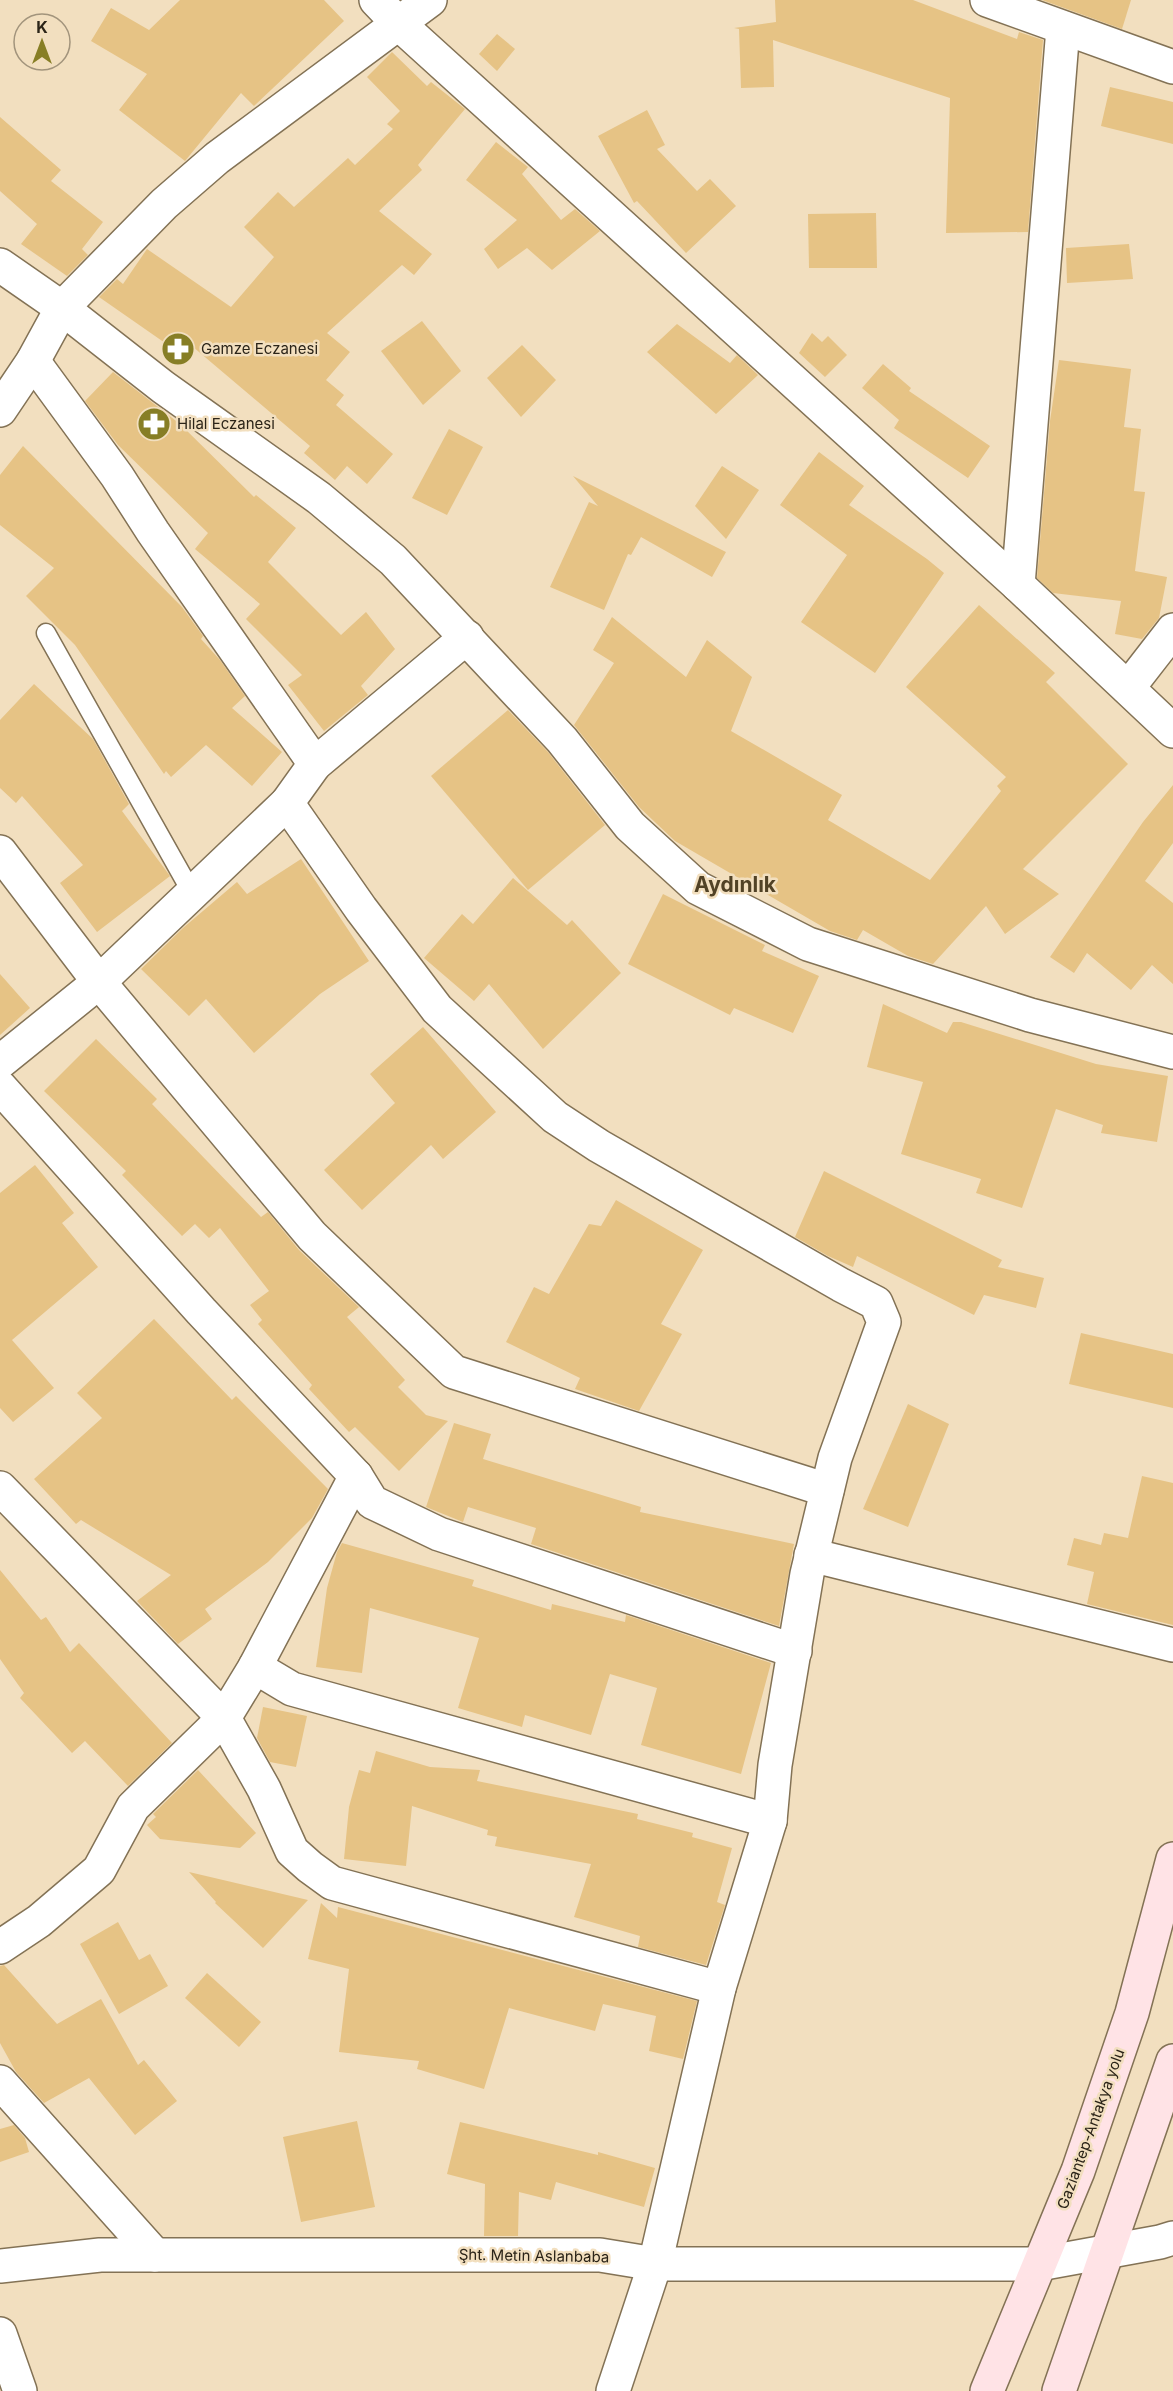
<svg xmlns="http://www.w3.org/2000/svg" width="1173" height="2391" font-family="Inter,sans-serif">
  <rect width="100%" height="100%" fill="#f2dfbf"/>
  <!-- building -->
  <g fill="#e6c385">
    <polygon points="180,0 324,0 344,21 254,106 241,93 185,161 119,110 147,74 91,41 111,8 149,30"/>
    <polygon points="775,0 913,0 1017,39 1019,32 1043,40 1028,232 946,233 950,98 773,40 774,87 741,88 739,29 734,28 776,22"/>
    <polygon points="1042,0 1131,0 1122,29"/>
    <polygon points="497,34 515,49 497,71 479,54"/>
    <polygon points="392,52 427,86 431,82 465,109 418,165 422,170 379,211 432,254 414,275 402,265 327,333 350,352 326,380 344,395 336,405 393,454 367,484 347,466 335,480 304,453 310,446 186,341 178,352 99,297 117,279 123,284 147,249 231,307 274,257 244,227 278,192 294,207 348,158 355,165 393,129 387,124 400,111 367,77"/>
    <polygon points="1110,87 1173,102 1173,144 1101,126"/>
    <polygon points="647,110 665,145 657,149 697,191 710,179 736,206 686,253 637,201 634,203 598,136"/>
    <polygon points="0,117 61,170 51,181 103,222 82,249 88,255 67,276 21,244 37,224 0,191"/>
    <polygon points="496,142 528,167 522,174 561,220 575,209 600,231 552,270 527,248 498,269 484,249 517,220 466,180"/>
    <polygon points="876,213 877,268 809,268 808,214"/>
    <polygon points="1129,244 1133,279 1067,283 1066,248"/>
    <polygon points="422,321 461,371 423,405 381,351"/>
    <polygon points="677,324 730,363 737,355 758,375 716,414 647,352"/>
    <polygon points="812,333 822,342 828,336 847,355 825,377 799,353"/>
    <polygon points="522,345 556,380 521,417 487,378"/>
    <polygon points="1059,360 1131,369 1124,427 1141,429 1134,491 1145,492 1135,571 1167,577 1159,618 1142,639 1115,634 1121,601 1053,593 1037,578 1050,421"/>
    <polygon points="883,364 911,388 909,391 990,446 968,478 894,428 899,420 862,388"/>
    <polygon points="113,372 180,424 254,497 256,495 296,528 268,562 341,635 366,612 395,649 361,686 368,695 324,731 288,685 302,675 246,619 260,604 195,549 208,533 118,445 85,401"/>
    <polygon points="449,429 483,447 447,515 412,498"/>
    <polygon points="23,446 182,607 203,636 201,639 220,660 245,696 232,708 282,752 252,786 206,745 171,777 166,771 164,774 75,645 26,596 54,568 0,525 0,475"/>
    <polygon points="819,452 864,486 849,505 927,559 944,573 875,673 801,622 847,555 780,505"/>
    <polygon points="722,466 759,490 726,539 695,506"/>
    <polygon points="573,476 726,552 712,577 641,537 631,555 628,554 604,610 550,587 589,502 598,506"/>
    <polygon points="979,605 1055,673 1046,682 1128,764 1023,869 1059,894 1005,934 986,906 933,964 908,956 863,930 857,940 830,931 675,841 639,807 574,725 614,663 593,650 612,617 686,677 707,640 752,677 731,731 842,795 828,820 930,880 1001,791 997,786 1006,777 906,687"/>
    <polygon points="34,684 93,739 129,804 122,811 170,876 97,932 60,883 83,865 22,796 16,803 0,788 0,720"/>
    <polygon points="508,710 548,752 605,825 528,890 431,776"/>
    <polygon points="1173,785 1173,843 1145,881 1173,903 1173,984 1152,965 1131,990 1087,953 1074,973 1050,957 1143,822"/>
    <polygon points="301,859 369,961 320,994 254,1053 206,999 189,1016 141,969 183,928 237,882 247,894"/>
    <polygon points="513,878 567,925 572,920 621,973 543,1049 489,984 474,1001 424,958 462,914 473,924"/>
    <polygon points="663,894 765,945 762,951 819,976 793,1033 734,1008 730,1015 628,964"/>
    <polygon points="0,974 30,1008 0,1035"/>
    <polygon points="883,1004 947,1033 953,1022 961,1022 1096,1064 1168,1076 1157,1142 1101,1133 1103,1125 1056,1109 1022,1208 976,1193 981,1179 901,1154 923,1082 867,1067"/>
    <polygon points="423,1027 496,1112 443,1159 431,1145 362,1210 324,1170 395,1103 370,1074"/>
    <polygon points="96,1039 157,1099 152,1104 261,1217 268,1212 299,1250 359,1307 347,1317 405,1380 398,1387 426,1415 448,1421 399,1471 355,1427 349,1432 309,1389 312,1385 258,1324 262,1320 250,1305 269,1291 220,1228 209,1238 195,1224 182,1236 122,1175 126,1171 44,1091"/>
    <polygon points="35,1165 74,1213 62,1223 98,1267 12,1340 54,1388 13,1422 0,1408 0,1193"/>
    <polygon points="824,1171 1002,1260 998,1267 1044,1278 1036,1308 984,1295 974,1315 857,1256 853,1267 828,1256 795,1237"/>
    <polygon points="616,1200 703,1250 661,1324 682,1334 639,1411 575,1389 580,1378 506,1342 534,1287 549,1294 589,1224 601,1226"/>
    <polygon points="154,1319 232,1400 236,1396 328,1489 312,1518 268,1562 205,1609 212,1619 178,1644 137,1601 171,1575 81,1520 76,1524 34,1479 102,1418 77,1393"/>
    <polygon points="1081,1333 1173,1354 1173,1408 1069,1384"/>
    <polygon points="908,1404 949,1424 908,1527 863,1509"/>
    <polygon points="454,1423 491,1434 483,1459 641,1507 640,1512 794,1544 779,1626 531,1544 536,1528 468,1507 463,1522 426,1507"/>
    <polygon points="1142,1476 1173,1483 1173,1625 1087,1604 1094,1572 1067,1565 1074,1538 1101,1545 1104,1533 1128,1538"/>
    <polygon points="342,1543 474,1580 472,1586 551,1610 552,1604 625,1622 626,1615 771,1663 741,1774 641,1745 657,1688 610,1674 591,1735 525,1715 522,1727 458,1708 479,1638 370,1608 362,1673 316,1667 327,1588 337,1552"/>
    <polygon points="0,1570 41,1620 46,1617 70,1652 79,1643 172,1743 128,1786 85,1741 72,1753 20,1698 24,1693 0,1659"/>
    <polygon points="263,1707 307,1716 296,1767 270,1762 257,1738"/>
    <polygon points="376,1751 430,1767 480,1770 477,1781 638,1814 637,1819 693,1833 692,1837 732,1848 717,1902 725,1905 706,1965 638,1947 640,1936 574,1917 591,1864 495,1846 497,1837 487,1835 488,1830 412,1806 406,1866 344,1859 349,1807 359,1770 370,1773"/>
    <polygon points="198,1770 256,1833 240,1848 160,1839 147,1825 156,1817 153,1814"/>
    <polygon points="189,1872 308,1900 263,1948 215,1903 216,1902"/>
    <polygon points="321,1903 337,1918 338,1907 697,2001 683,2059 649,2051 656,2016 603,2004 595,2031 509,2008 484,2089 417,2069 419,2061 339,2052 349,1969 308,1959"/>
    <polygon points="118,1922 139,1960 150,1954 168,1986 119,2014 80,1944"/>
    <polygon points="4,1965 57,2024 101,1999 138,2065 144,2060 177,2101 135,2135 89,2078 44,2103 16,2072 0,2043 0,1966"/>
    <polygon points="207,1973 261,2022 239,2047 185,1998"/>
    <polygon points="357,2121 375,2207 301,2222 283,2137"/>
    <polygon points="460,2122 598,2155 598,2152 655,2168 644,2207 556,2182 551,2200 519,2192 518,2236 484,2236 485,2184 447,2174"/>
    <polygon points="14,2125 25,2138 29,2152 0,2162 0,2129"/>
  </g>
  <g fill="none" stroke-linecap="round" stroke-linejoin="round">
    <defs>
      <polyline id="service" points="46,633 192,893"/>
      <g id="minor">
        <polyline points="376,0 398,23 1018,585 1173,731"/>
        <polyline points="987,0 1173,67"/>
        <polyline points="0,265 62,308 163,387 319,498 393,560 562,740 630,826 698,888 808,944 1030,1015 1173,1052"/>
        <polyline points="33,361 117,476 153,532 315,764"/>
        <polyline points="0,410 33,361 62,308 164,204 217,158 430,0"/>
        <polyline points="1018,585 1063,28"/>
        <polyline points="1128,688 1173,630"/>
        <polyline points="287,803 361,909 437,1009 555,1117 599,1146 841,1285 876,1303 884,1322 835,1458 807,1574 775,1765 770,1821 719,1988 655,2264 613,2391"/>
        <polyline points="0,852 99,982 312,1236 454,1372 827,1490"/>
        <polyline points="0,1062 99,982 287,803 315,764 467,637"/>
        <polyline points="0,1087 201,1311 356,1476 372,1502 439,1534 795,1651"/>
        <polyline points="0,1488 224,1718 264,1789 292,1851 310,1867 332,1883 719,1988"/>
        <polyline points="811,1555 1173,1645"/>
        <polyline points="255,1667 292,1689 770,1821"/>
        <polyline points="0,1947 39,1921 99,1870 133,1807 224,1718 255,1667 356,1476"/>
        <polyline points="0,2082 155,2255"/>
        <polyline points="0,2266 100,2255 600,2255 655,2264 1039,2264 1160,2242 1173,2238"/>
        <polyline points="0,2334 20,2391"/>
      </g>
      <g id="secondary">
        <polyline points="987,2391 1078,2171 1132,2013 1173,1859"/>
        <polyline points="1059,2391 1173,2061"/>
      </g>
    </defs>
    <!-- service casing -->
    <use href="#service" stroke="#837255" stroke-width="21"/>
    <!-- minor casing -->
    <use href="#minor" stroke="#837255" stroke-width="36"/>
    <!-- secondary casing -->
    <use href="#secondary" stroke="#837255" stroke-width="36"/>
    <!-- service -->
    <use href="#service" stroke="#fff" stroke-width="18"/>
    <!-- minor -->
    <use href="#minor" stroke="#fff" stroke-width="33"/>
    <!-- secondary -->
    <use href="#secondary" stroke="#ffe3e6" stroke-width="33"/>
  </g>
  <!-- icons -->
  <defs>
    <symbol id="pharmacy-disc" viewBox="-11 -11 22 22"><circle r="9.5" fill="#877e25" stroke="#f2dfbf"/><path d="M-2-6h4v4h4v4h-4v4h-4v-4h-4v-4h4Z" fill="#fff"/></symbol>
  </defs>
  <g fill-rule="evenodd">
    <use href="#pharmacy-disc" x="159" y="330" width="38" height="38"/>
    <use href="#pharmacy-disc" x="135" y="405" width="38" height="38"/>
  </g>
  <g text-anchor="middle" stroke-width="5" stroke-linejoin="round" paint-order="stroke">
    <!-- poi labels -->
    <g font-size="15" fill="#2b2418" stroke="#f2dfbf" text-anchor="start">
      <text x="201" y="354">Gamze Eczanesi</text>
      <text x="177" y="429">Hilal Eczanesi</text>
    </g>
    <!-- street labels -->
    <g font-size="15" fill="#2b2418" stroke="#f2dfbf">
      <text transform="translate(1091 2129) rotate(-70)" y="5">Gaziantep-Antakya yolu</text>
      <text transform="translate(534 2256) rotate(1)" y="5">Şht. Metin Aslanbaba</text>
    </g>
    <!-- district labels -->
    <g font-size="21" font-weight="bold" fill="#514226" stroke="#f2dfbf">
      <text x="735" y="892">Aydınlık</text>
    </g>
  </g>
  <!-- north arrow -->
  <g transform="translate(42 42)"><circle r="28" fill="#f2dfbf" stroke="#a2947c" stroke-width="1.5"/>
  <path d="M0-4.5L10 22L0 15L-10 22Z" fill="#877e25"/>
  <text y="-9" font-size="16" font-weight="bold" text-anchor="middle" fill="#2b2418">K</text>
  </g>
</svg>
